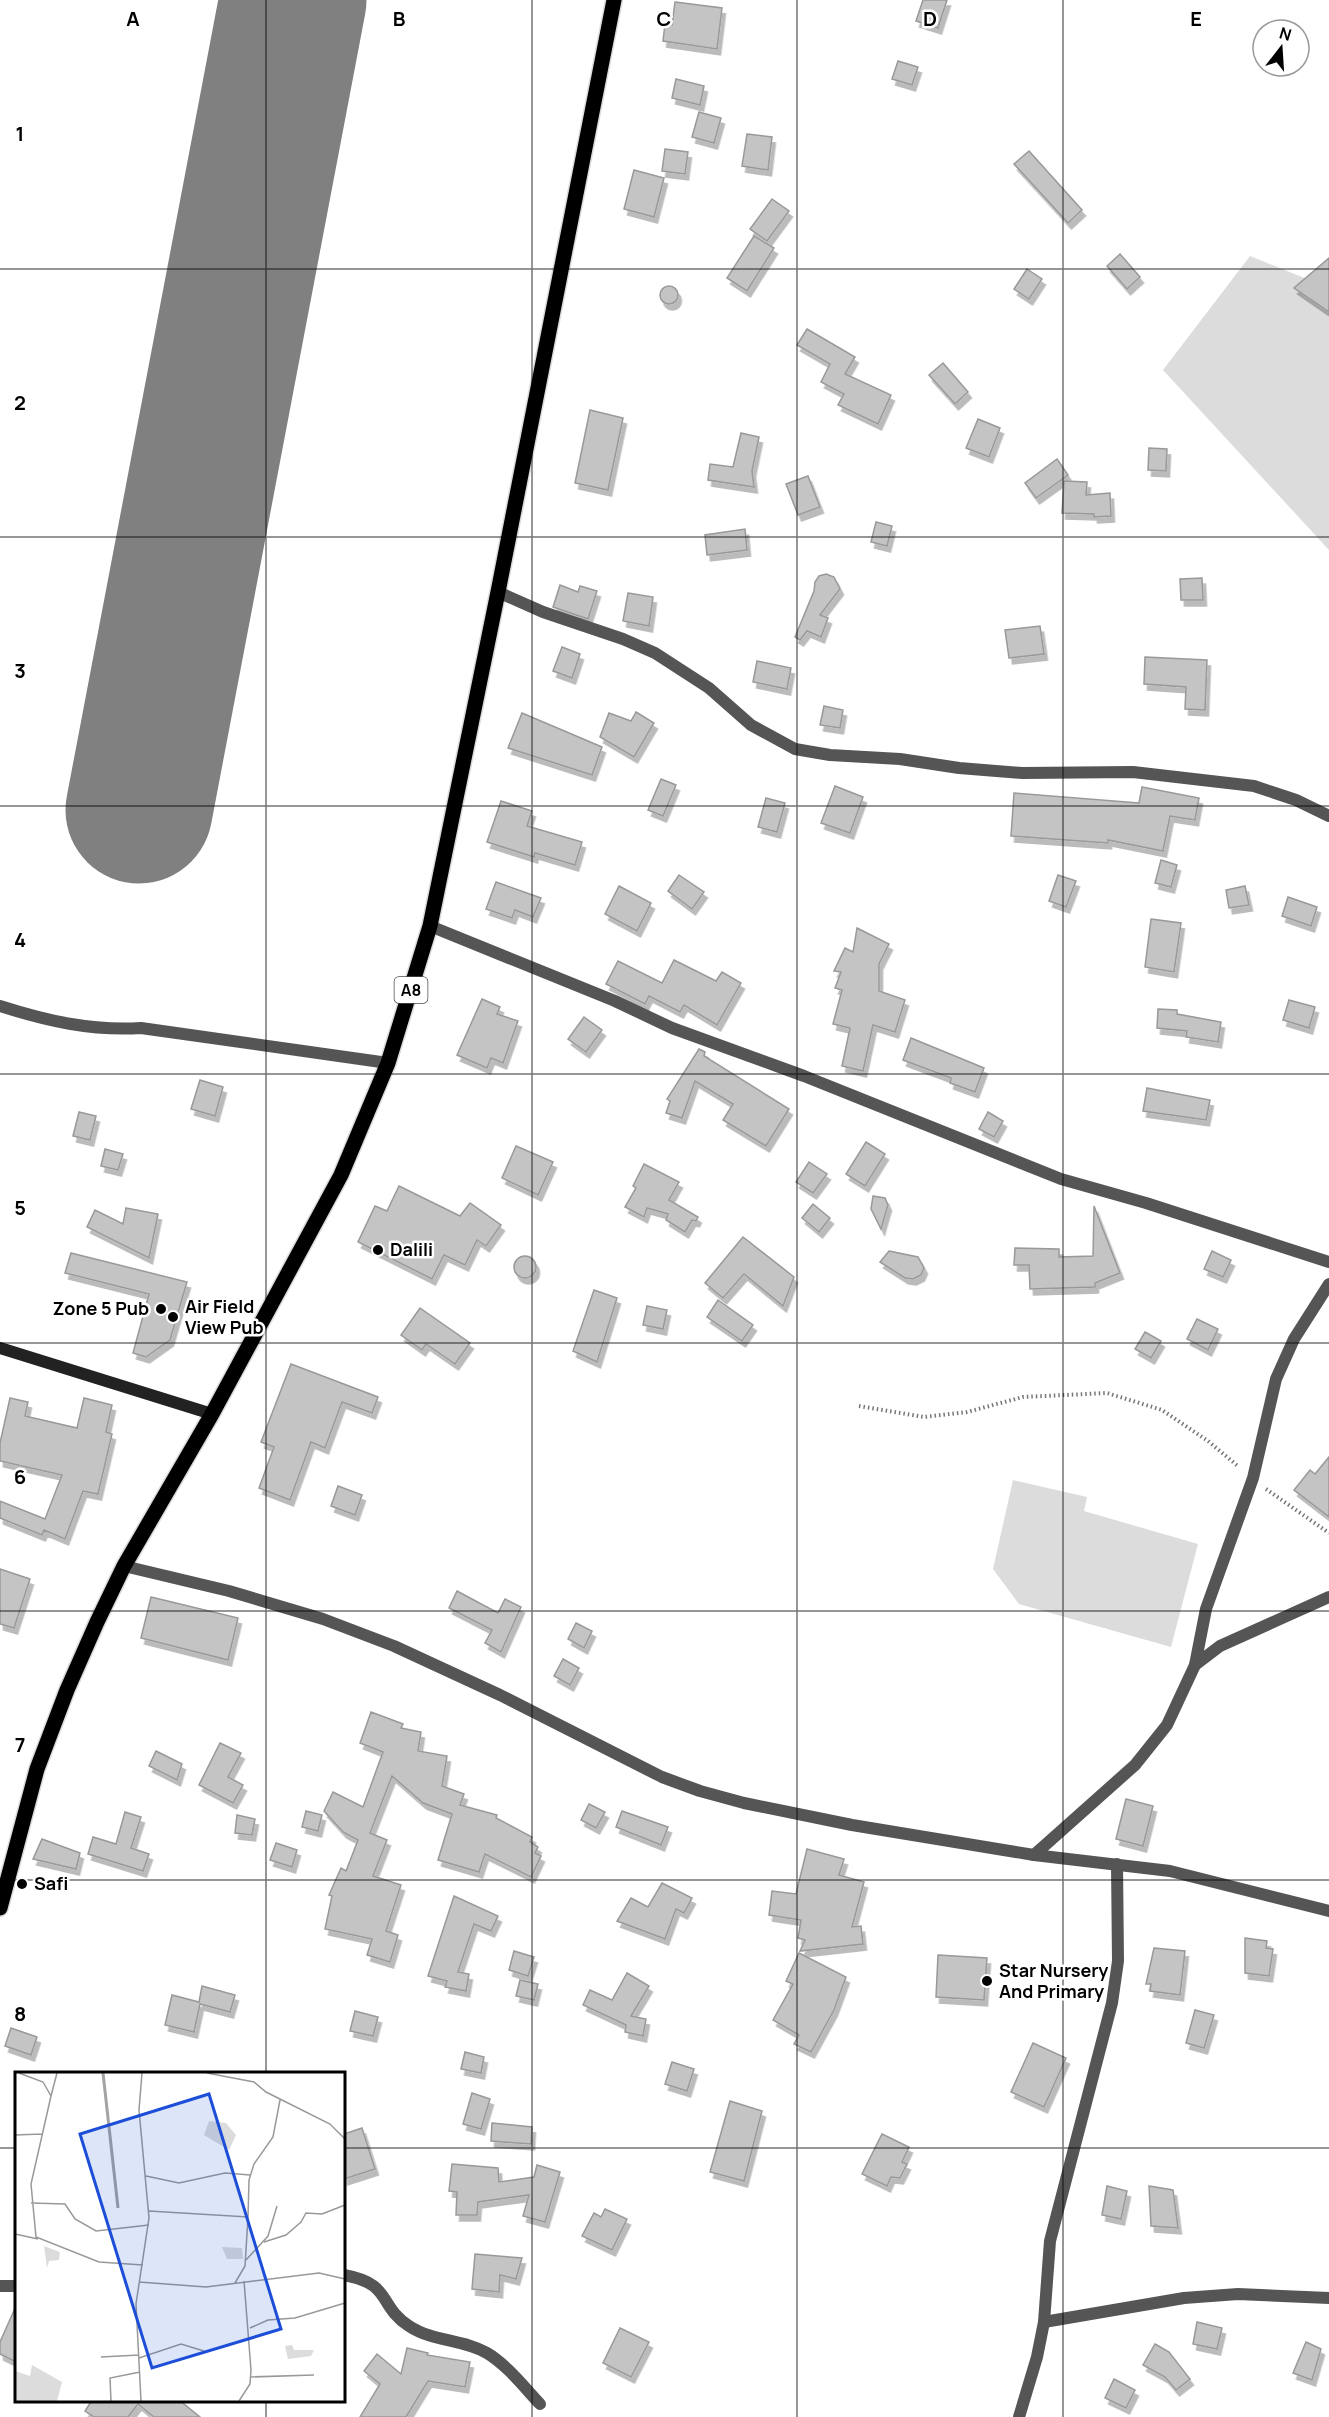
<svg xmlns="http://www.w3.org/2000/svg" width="1329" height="2417" font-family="Manrope,sans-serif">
  <defs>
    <filter id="shadow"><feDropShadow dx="3.5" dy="6" stdDeviation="0" flood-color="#0004"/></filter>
  </defs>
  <rect width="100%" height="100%" fill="#fff"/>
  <!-- green -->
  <g fill="#dcdcdc">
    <polygon points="1250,256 1329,288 1329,550 1163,370"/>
    <polygon points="1013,1480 1087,1497 1084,1511 1198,1544 1171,1647 1019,1604 993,1569"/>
  </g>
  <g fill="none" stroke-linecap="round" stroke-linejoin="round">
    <!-- runway -->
    <polyline stroke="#808080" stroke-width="147" points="139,810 293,0"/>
  </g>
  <!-- building -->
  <g fill="#c4c4c4" stroke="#999" stroke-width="1.5" filter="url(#shadow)">
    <polygon points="923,0 947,0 938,28 916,21"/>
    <polygon points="675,2 722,8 717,49 663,41 665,24 672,25"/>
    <polygon points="898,61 918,67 912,85 892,79"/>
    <polygon points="676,79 704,86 700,105 672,98"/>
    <polygon points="699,112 721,118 714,143 692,137"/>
    <polygon points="747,134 772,137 768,170 742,166"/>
    <polygon points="665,149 688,152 685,174 662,171"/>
    <polygon points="1029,151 1082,210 1068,223 1014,164"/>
    <polygon points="634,170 664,178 654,217 624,209"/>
    <polygon points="772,199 789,211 767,241 750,229"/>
    <polygon points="754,236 774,248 747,291 727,278"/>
    <polygon points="1120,254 1140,277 1127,289 1107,266"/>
    <polygon points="1329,258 1329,312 1294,288"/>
    <polygon points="1027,269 1042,279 1029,299 1014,289"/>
    <circle cx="669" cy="295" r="9"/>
    <polygon points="807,329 855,357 845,374 891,395 878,424 838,405 844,394 821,382 830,364 797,345"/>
    <polygon points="943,363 968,392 955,404 929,375"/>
    <polygon points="590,410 623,418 608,490 575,483"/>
    <polygon points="978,419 1000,428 989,457 966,448"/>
    <polygon points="741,433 759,437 752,471 754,487 708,480 710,464 733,467"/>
    <polygon points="1149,448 1167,449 1166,471 1148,470"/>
    <polygon points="1057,459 1068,475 1036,498 1025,483"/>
    <polygon points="808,476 820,507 798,515 786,484"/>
    <polygon points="1064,481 1087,482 1086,495 1110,493 1111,516 1094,517 1094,514 1062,513"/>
    <polygon points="876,522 892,526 887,546 871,542"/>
    <polygon points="745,529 747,550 707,555 705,535"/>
    <polygon points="826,574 834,577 840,589 820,615 828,618 821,637 807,631 800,640 795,637 814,591 815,582 819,576"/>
    <polygon points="1202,578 1203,600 1181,600 1180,579"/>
    <polygon points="560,585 578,592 580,586 597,591 588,619 553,607"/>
    <polygon points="628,593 653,597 649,626 623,621"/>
    <polygon points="1040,626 1044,654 1009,658 1005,630"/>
    <polygon points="562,647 580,654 572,678 553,671"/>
    <polygon points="1145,657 1207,660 1205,710 1185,709 1186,687 1144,684"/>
    <polygon points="757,661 791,668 787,689 753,682"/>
    <polygon points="824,706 843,710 840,728 820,725"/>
    <polygon points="636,712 654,723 634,757 600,737 609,713 631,721"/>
    <polygon points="522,713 602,747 592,775 508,748"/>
    <polygon points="661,779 676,785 663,816 648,810"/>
    <polygon points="835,786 863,797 850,833 821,823"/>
    <polygon points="1142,787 1199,798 1195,820 1170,816 1163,851 1108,840 1108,843 1011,836 1014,793 1139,803"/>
    <polygon points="766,798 785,803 777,832 758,827"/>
    <polygon points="501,801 532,811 527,826 582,842 575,865 535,853 534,857 487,842"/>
    <polygon points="1161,860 1177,865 1171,887 1155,883"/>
    <polygon points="679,875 704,892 692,909 668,891"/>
    <polygon points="1058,875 1076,881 1066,907 1049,901"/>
    <polygon points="496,882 541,898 533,917 515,910 512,918 486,909"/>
    <polygon points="619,886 651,903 637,931 605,914"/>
    <polygon points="1245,886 1249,905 1229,908 1226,890"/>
    <polygon points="1288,897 1317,907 1311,926 1282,916"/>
    <polygon points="1151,919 1181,923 1174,972 1145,967"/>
    <polygon points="857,928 889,944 879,964 879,991 905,1000 895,1032 873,1025 863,1071 842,1066 850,1028 833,1024 842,990 835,988 841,972 834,971 845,948 853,952"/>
    <polygon points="674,960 716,981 722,972 741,983 717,1025 684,1005 680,1012 649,996 645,1004 606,984 618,961 662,983"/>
    <polygon points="482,999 500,1007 497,1014 518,1021 503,1063 491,1058 487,1068 457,1055"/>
    <polygon points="1289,1000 1315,1007 1309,1028 1283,1020"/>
    <polygon points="1158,1009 1177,1010 1177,1014 1221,1022 1218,1042 1186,1037 1187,1031 1157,1028"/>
    <polygon points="584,1017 602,1030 586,1052 568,1039"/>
    <polygon points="911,1038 984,1068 975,1092 950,1083 951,1078 903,1060"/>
    <polygon points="699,1049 705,1052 704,1056 789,1109 766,1146 723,1120 733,1104 695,1081 682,1118 666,1113 670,1101 667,1099"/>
    <polygon points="200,1080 223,1087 215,1116 191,1109"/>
    <polygon points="1147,1088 1210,1100 1206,1120 1143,1111"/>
    <polygon points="79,1112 96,1116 90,1140 73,1136"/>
    <polygon points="988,1112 1003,1121 994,1137 979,1129"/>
    <polygon points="866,1142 885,1154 865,1186 846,1174"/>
    <polygon points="516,1146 553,1162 538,1195 502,1178"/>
    <polygon points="105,1149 123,1154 118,1170 101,1166"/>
    <polygon points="809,1162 827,1174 813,1193 796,1182"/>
    <polygon points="644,1164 679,1182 669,1200 698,1217 696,1221 692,1220 685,1232 666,1220 668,1214 647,1208 644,1217 625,1207 636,1188 633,1186"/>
    <polygon points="399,1186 460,1216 470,1203 501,1225 486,1246 477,1240 465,1265 444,1255 432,1279 358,1242 375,1206 387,1211"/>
    <polygon points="873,1196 885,1198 888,1205 881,1229 871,1209"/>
    <polygon points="813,1204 830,1218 819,1232 802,1218"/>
    <polygon points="1094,1206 1120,1273 1095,1283 1095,1287 1030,1289 1029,1265 1014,1265 1015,1248 1059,1249 1059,1257 1093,1256"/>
    <polygon points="126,1208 158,1214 149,1258 87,1227 95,1210 123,1224"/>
    <polygon points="743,1237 794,1277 783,1306 744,1274 723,1298 705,1283"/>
    <polygon points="889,1251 918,1257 924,1268 921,1275 913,1279 905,1278 880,1262"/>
    <polygon points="1212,1251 1231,1260 1223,1277 1204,1269"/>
    <polygon points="71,1253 187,1282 170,1340 146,1357 133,1353 149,1294 65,1273"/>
    <circle cx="525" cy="1267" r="11"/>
    <polygon points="594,1290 617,1298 597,1362 573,1351"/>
    <polygon points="718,1300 753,1325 742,1341 707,1317"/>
    <polygon points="647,1306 667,1310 663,1329 643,1325"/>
    <polygon points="420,1308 470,1343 455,1364 426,1344 422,1350 401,1335"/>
    <polygon points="1197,1319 1218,1329 1208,1350 1187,1339"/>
    <polygon points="1145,1332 1161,1341 1151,1358 1135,1349"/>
    <polygon points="291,1364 378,1397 372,1413 342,1402 325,1448 311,1442 290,1500 259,1488 274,1447 261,1442"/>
    <polygon points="10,1398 28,1402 25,1416 77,1428 84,1398 112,1405 106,1432 112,1434 98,1494 83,1491 65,1539 44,1530 42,1535 0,1518 0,1501 45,1519 62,1475 0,1461 0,1443"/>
    <polygon points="1329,1457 1329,1517 1294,1490 1310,1470 1315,1474"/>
    <polygon points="338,1486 362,1495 355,1515 331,1506"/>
    <polygon points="0,1569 30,1579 14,1628 0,1624"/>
    <polygon points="457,1591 498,1613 505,1599 521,1607 501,1652 485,1643 492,1630 449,1608"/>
    <polygon points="151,1597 238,1618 228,1660 141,1638"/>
    <polygon points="576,1623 592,1631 584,1648 568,1639"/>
    <polygon points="563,1659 579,1668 570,1685 554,1676"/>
    <polygon points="371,1712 403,1724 401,1728 421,1732 418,1751 447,1756 442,1786 464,1794 460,1805 497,1815 496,1818 532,1837 530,1842 538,1847 535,1853 541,1856 531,1877 485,1854 479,1872 438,1860 452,1814 423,1803 392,1776 370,1833 387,1840 373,1876 401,1885 386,1931 398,1935 390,1962 367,1955 372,1939 325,1929 332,1896 329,1895 341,1868 346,1871 358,1840 343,1832 324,1811 333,1792 363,1807 383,1752 360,1743"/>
    <polygon points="220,1743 241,1753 228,1777 243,1785 233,1803 199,1785"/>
    <polygon points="156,1751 182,1764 177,1780 149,1766"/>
    <polygon points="1126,1799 1153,1806 1143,1846 1116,1839"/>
    <polygon points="589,1804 605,1812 596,1828 581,1820"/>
    <polygon points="306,1811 322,1815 318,1831 302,1827"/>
    <polygon points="622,1811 668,1827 661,1845 616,1827"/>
    <polygon points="125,1812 141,1817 131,1848 149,1854 143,1871 88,1854 93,1837 116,1844"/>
    <polygon points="237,1815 255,1819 252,1835 235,1833"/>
    <polygon points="42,1839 80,1853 76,1869 33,1859"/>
    <polygon points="276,1843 297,1850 292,1867 270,1860"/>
    <polygon points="807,1849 844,1859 839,1875 864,1882 852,1927 861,1926 863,1944 800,1951 805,1940 798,1938 801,1920 769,1915 772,1891 796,1894"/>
    <polygon points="662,1883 692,1898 684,1913 676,1909 665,1939 617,1921 631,1898 648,1907"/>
    <polygon points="454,1896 498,1916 491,1931 474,1924 458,1972 469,1974 466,1991 445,1987 447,1981 428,1976"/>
    <polygon points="1245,1938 1267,1941 1266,1948 1273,1949 1269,1976 1245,1973"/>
    <polygon points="1154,1948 1185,1951 1180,1995 1150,1991 1151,1984 1146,1984"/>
    <polygon points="514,1951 534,1957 528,1976 509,1970"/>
    <polygon points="799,1953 846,1977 834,2010 811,2052 794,2044 799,2035 773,2020 793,1984 786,1981"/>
    <polygon points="938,1955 987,1958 984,2000 936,1997"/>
    <polygon points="627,1973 649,1986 631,2016 646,2019 643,2036 625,2032 626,2025 583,2005 590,1990 612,2000"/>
    <polygon points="520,1980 538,1984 534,2000 516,1996"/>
    <polygon points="202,1986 235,1995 230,2012 200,2004 194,2032 165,2025 172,1995 199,2002"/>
    <polygon points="1195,2010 1214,2015 1204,2048 1186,2043"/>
    <polygon points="355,2011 378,2017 373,2036 350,2031"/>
    <polygon points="11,2028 37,2037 31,2055 5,2046"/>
    <polygon points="1033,2043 1066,2058 1044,2107 1011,2092"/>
    <polygon points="465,2052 484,2057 481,2073 461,2069"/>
    <polygon points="672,2062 694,2069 687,2091 665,2084"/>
    <polygon points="472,2093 490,2099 481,2129 463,2124"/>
    <polygon points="730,2101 762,2111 744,2181 710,2172"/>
    <polygon points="492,2123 532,2127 531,2144 491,2141"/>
    <polygon points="362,2128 375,2169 344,2179 344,2134"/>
    <polygon points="882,2134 909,2147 902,2162 907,2164 900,2178 891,2177 887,2186 862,2174"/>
    <polygon points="452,2164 498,2168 499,2182 534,2177 537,2165 560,2172 545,2222 523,2216 529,2195 478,2202 477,2215 456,2215 457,2192 449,2191"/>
    <polygon points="1107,2186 1127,2191 1121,2219 1102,2215"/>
    <polygon points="1149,2186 1173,2190 1178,2228 1151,2226"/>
    <polygon points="605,2209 627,2219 612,2250 582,2236 594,2213 601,2217"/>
    <polygon points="475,2254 522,2258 516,2279 500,2275 499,2292 472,2289"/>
    <polygon points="16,2306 16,2362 0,2354 0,2342"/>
    <polygon points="1197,2322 1222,2328 1217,2349 1193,2344"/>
    <polygon points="620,2328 649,2342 631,2377 603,2363"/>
    <polygon points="1306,2342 1321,2349 1312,2380 1293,2373"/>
    <polygon points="1155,2344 1169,2352 1190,2379 1176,2390 1165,2377 1143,2365"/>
    <polygon points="407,2348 428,2353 427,2355 470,2362 465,2387 428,2381 406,2417 360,2417 380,2384 364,2371 377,2354 401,2374"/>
    <polygon points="1114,2379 1135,2390 1126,2408 1105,2398"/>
    <polygon points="92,2400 179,2400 200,2417 154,2417 138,2404 128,2417 94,2417 85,2411"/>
  </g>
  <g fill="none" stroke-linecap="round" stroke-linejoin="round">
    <defs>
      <polyline id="primary" points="0,1908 37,1769 67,1690 97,1622 124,1566 212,1414 341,1175 388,1063 430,926 498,592 614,0"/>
    </defs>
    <!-- primary casing -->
    <use href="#primary" stroke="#dbdbdb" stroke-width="18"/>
    <!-- path -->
    <g stroke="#777" stroke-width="4" stroke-dasharray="1.5 3" stroke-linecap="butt">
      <polyline points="859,1406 924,1417 967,1412 1023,1397 1107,1393 1162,1410 1208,1441 1239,1467"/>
      <polyline points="1266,1489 1329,1533"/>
    </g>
    <!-- street -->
    <g stroke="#555" stroke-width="12">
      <polyline points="498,592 543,612 623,639 655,653 709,688 751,725 795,749 830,755 900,759 959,768 1022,773 1133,772 1254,786 1296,800 1329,816"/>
      <polyline points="430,926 615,1001 672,1028 804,1076 1061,1179 1146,1203 1329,1262"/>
      <path d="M0,1006C47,1021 91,1031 141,1028L388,1063"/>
      <polyline points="124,1566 229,1591 323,1619 394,1646 500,1695 662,1777 700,1791 744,1803 852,1825 1034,1855 1170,1871 1329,1911"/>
      <polyline points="1195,1665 1220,1646 1329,1597"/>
      <polyline points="1034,1855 1135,1765 1167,1725 1195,1665 1206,1609 1253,1478 1276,1379 1294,1339 1329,1284"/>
      <path d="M344,2275C393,2284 377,2305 409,2326C433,2342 463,2339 487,2353C507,2365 524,2387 540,2404"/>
      <polyline points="0,2286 16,2286"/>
      <polyline points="1044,2322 1184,2298 1238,2294 1329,2298"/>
      <polyline points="1019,2417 1037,2357 1044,2322 1050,2241 1112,2003 1118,1961 1117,1864"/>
    </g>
    <!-- secondary -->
    <polyline stroke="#222" stroke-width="12" points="0,1348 212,1414"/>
    <!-- primary -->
    <use href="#primary" stroke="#000" stroke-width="15"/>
  </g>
  <!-- grid -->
  <path fill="none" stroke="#000" stroke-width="1.5" stroke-opacity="0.55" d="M266,0V2074M532,0V2417M797,0V2417M1063,0V2417M0,269H1329M0,537H1329M0,806H1329M0,1074H1329M0,1343H1329M0,1611H1329M0,1880H1329M0,2148H16M344,2148H1329M266,2400V2417"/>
  <!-- markers -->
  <g fill="#000" stroke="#fff" stroke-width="2">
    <circle cx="378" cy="1250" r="6"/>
    <circle cx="161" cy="1309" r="6"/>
    <circle cx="173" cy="1317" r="6"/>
    <circle cx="22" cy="1884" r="6"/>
    <circle cx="987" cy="1981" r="6"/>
  </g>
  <g text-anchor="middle" stroke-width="5" stroke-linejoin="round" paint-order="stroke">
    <!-- shield labels -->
    <rect fill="#fff" stroke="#4c4c4c" stroke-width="1.5" x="394.5" y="977" width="33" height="26" rx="4.5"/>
    <g font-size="16" font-weight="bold" fill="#000">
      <text x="411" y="996">A8</text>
    </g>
    <!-- poi labels -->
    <g font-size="18" font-weight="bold" fill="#000" stroke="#fff" text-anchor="start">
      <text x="390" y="1256">Dalili</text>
      <text x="185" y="1313">Air Field<tspan x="185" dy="21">View Pub</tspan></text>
      <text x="149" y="1315" text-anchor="end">Zone 5 Pub</text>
      <text x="34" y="1890">Safi</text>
      <text x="999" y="1977">Star Nursery<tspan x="999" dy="21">And Primary</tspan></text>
    </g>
  </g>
  <!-- overview -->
  <g transform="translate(15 2072)">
    <rect width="330" height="330" fill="#fff"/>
    <path d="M194,49L211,51L221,63L214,78L189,63ZM29,174L45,180L44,188L34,189L32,196ZM207,175L227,176L228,187H212ZM277,273L279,278H299L296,284L273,287L270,274ZM17,293L47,310L42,329H0V299L15,304Z" fill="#dcdcdc"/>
    <path fill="none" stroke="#a3a3a3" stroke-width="3" d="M88,1L103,136"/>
    <path fill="none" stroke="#999" stroke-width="1.5" d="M4,1L28,10L36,24L16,112L21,165L84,190L128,193M192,1L239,10L251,20L315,52L330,67M36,24L42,1M0,63L27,62M131,104L164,111L210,101L235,103M16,131L50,132L60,147L81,159L134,153M134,139L233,145L234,108L239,92L258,65L265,28M0,162L23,167M249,170L271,163L286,150L291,141L307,142L330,133M231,188L253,164L262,134M124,210L191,215L304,201L330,207M220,211L230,194L233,145M235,256L253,248L280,246L330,231M86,285L124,283M124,286L166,272L189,279M235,305L299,303M96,329L95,306L125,300M126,329L121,232L134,146L124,38L127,1M224,329L235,312L236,298L229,209"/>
    <path fill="#1d4ed8" fill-opacity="0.15" stroke="#1d4ed8" stroke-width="3" d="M194,22L266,257L137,296L65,62Z"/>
    <rect width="330" height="330" fill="none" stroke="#000" stroke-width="3"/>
  </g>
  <g font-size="20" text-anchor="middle" font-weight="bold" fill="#000" stroke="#fff" stroke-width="5" stroke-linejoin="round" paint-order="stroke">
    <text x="133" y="26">A</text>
    <text x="399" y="26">B</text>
    <text x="664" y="26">C</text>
    <text x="930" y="26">D</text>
    <text x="1196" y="26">E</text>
    <text x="20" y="141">1</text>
    <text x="20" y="410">2</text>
    <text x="20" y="678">3</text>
    <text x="20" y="947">4</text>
    <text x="20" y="1215">5</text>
    <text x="20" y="1484">6</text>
    <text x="20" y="1752">7</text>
    <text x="20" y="2021">8</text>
  </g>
  <!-- north arrow -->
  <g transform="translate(1281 48) rotate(17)"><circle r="28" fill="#ffffff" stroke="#999999" stroke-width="1.5"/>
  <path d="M0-4.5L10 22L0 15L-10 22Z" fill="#000000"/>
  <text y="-9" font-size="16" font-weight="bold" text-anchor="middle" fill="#000000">N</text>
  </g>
</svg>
